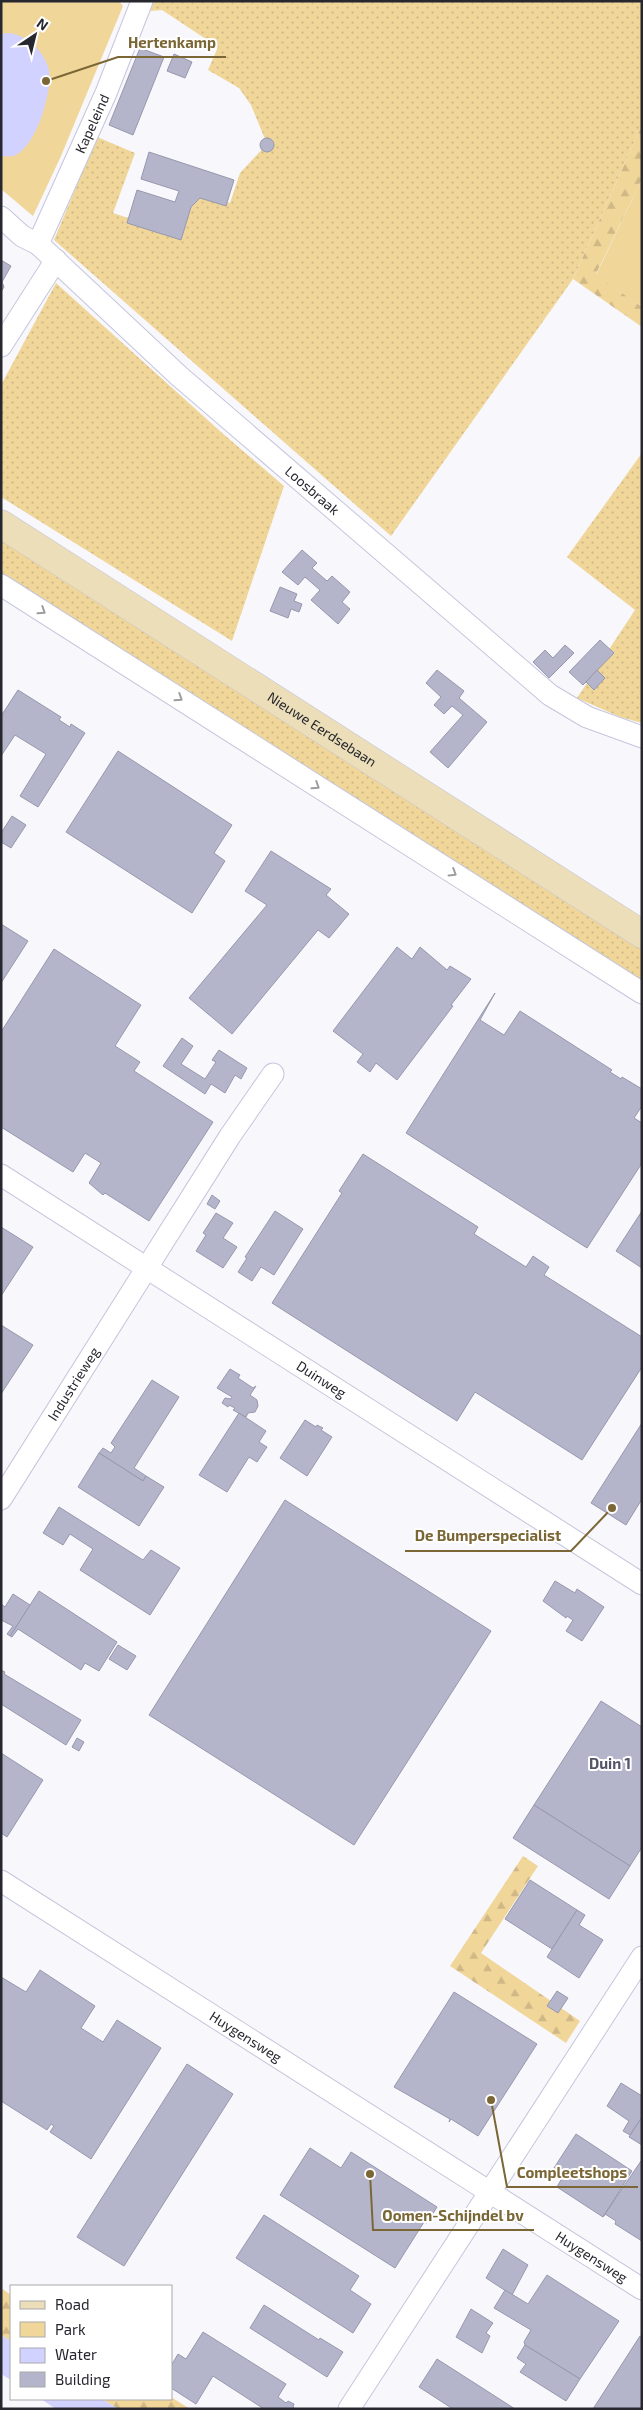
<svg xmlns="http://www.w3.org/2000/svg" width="643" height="2410" font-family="'Exo 2',sans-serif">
  <defs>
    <pattern id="grass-dots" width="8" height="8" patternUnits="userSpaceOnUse" patternTransform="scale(1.25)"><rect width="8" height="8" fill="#f1d69a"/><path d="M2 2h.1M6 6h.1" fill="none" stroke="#cfb885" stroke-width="1.8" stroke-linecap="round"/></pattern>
    <pattern id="forest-firs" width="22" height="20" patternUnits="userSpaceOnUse" patternTransform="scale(1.25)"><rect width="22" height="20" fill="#f1d69a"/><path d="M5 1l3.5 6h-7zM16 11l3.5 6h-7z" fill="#cfb885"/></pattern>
  </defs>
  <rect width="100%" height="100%" fill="#f7f7fc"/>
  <!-- grass -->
  <g fill="url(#grass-dots)">
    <polygon points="154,1 642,1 642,125 573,279 391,536 54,240 97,137 135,153 113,213 174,233 189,188 230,203 240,173 267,144 251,105 239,88 208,70 218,47 162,10 150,11"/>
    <polygon points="56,283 221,432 284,486 232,641 1,497 1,385"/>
    <polygon points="642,453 642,723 620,717 577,698 635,610 567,557"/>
    <polygon points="1,537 642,945 642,982 1,575"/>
  </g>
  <!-- forest -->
  <g fill="url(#forest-firs)">
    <polygon points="642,125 642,179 596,274 642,307 642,327 573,279"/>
    <polygon points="523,1856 538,1866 481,1953 580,2021 566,2043 450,1966"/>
    <polygon points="1,2288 11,2295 11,2341 1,2335"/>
    <polygon points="171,2397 190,2409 118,2409 102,2399 171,2399"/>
  </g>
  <!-- park -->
  <g fill="#f1d69a">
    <polygon points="1,1 119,1 123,6 61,156 33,216 1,189"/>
    <polygon points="642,179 642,307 596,275"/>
  </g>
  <!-- water -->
  <g fill="#d1d2ff">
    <path d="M5,33C24,32 46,52 49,71C52,93 36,149 13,156C10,157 5,156 1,156V36Z"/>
    <polygon points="1,2335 11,2341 11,2380 1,2374"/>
    <polygon points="41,2399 102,2399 118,2409 56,2409"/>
  </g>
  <!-- building -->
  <g fill="#b4b5cb" stroke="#9798ad">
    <polygon points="140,48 164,57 133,135 109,125"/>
    <polygon points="174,54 192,62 185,78 167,71"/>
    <circle cx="267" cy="145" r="7"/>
    <polygon points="149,152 234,180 226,206 200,198 191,207 181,240 127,223 137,190 175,202 179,191 141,179"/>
    <polygon points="1,260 11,266 2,282 4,287 1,292"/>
    <polygon points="302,550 317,563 312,568 327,581 332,576 350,592 342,602 350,609 338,624 311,600 320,590 305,577 298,585 282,572"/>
    <polygon points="280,587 297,594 294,601 302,604 299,612 291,609 288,618 270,611"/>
    <polygon points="600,640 614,653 583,685 569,672"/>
    <polygon points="565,645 574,653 549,678 533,662 545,650 553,658"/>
    <polygon points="437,670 464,691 459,698 487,722 448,768 430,752 463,715 452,706 444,714 434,705 441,697 426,683"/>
    <polygon points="597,670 605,678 594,690 586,682"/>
    <polygon points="18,690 61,717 59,720 70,727 71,724 85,733 38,807 20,796 46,754 15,735 1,756 1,716"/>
    <polygon points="118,751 232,825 214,853 225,861 192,913 66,832"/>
    <polygon points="12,816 26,825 11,848 1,842 1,833"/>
    <polygon points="271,851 331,889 326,895 349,914 329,938 318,930 232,1034 189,998 267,905 245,891"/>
    <polygon points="1,924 28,941 1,983"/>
    <polygon points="397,947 412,959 420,947 447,970 450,966 471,979 451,1005 453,1006 397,1080 376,1063 370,1072 357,1062 363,1054 333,1031"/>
    <polygon points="54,949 141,1005 115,1046 140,1062 134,1071 213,1122 149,1221 105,1193 103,1195 89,1183 101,1163 85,1153 73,1172 1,1127 1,1032"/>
    <polygon points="495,993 480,1020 504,1035 520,1011 612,1070 610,1072 621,1079 622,1077 642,1089 642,1106 634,1118 642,1123 642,1163 587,1248 406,1133"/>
    <polygon points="182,1038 193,1046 181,1064 205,1079 216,1062 212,1060 219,1050 247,1068 241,1079 235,1075 225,1093 211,1084 205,1094 163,1066"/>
    <polygon points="363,1154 478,1227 474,1234 526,1267 533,1256 549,1267 544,1275 642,1337 642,1367 582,1460 475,1392 457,1421 272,1303 342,1193 339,1191"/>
    <polygon points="212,1195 220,1201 215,1209 207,1204"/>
    <polygon points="275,1211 303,1229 274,1275 261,1267 252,1281 238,1272 247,1258 245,1257"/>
    <polygon points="642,1211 642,1268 616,1251"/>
    <polygon points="216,1213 233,1223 223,1238 237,1247 223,1268 196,1251 206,1235 203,1233"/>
    <polygon points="1,1227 33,1247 1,1296"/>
    <polygon points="1,1325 33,1345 1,1394"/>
    <polygon points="230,1369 240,1375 238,1378 253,1388 256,1386 250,1395 257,1400 258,1406 255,1412 248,1413 246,1417 233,1410 235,1408 229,1405 228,1407 222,1403 225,1398 231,1399 232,1397 217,1388"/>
    <polygon points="152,1380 179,1397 134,1468 146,1476 143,1481 99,1453 103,1448 111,1453 115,1447 111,1443"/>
    <polygon points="239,1413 266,1431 259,1442 267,1447 257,1462 249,1457 227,1492 199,1475"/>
    <polygon points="305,1420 316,1427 317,1425 323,1428 321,1430 332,1437 307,1476 280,1458"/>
    <polygon points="642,1423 642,1499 626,1525 591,1503"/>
    <polygon points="99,1453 143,1481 146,1476 164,1487 139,1526 78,1487"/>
    <polygon points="285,1500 491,1631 354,1845 149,1715"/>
    <polygon points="59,1507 143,1560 151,1550 180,1568 150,1615 80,1570 93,1549 70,1534 63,1545 43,1533"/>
    <polygon points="555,1581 575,1593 577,1589 604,1607 582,1641 566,1631 573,1620 567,1616 566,1618 543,1601"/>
    <polygon points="39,1591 117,1642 99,1671 85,1663 81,1670 18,1629 12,1637 10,1636"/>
    <polygon points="13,1594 30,1605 10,1636 7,1634 13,1626 1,1620 1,1604 5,1607"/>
    <polygon points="118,1645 136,1656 127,1670 109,1659"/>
    <polygon points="1,1670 5,1672 4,1674 81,1720 66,1745 1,1704"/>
    <polygon points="601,1701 642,1727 642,1847 630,1866 534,1805"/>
    <polygon points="77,1738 84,1742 79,1751 72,1747"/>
    <polygon points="1,1753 43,1780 7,1837 1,1833"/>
    <polygon points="534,1805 630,1866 609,1899 513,1838"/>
    <polygon points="530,1880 577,1910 552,1949 505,1919"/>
    <polygon points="577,1910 585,1915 579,1925 603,1940 579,1978 547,1957"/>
    <polygon points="40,1970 95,2006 81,2028 103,2042 117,2020 161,2048 91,2159 50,2132 54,2126 51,2124 47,2130 1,2101 1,1977 26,1992"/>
    <polygon points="557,1991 568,1998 558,2013 547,2006"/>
    <polygon points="454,1992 537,2044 478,2136 451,2119 449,2122 450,2119 394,2087"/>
    <polygon points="187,2064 233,2094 124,2266 77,2237"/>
    <polygon points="621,2083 642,2096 642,2117 630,2135 623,2131 629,2121 607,2106"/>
    <polygon points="642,2117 642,2145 629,2137"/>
    <polygon points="576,2134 632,2171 603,2217 557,2187 562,2178 552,2171"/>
    <polygon points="310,2148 341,2168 351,2152 437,2207 427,2223 424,2222 395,2268 280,2195"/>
    <polygon points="641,2161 642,2162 642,2241 615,2224 616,2221 605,2214 603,2217"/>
    <polygon points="264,2215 359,2276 350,2290 371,2304 353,2333 236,2258"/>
    <polygon points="503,2249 528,2265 512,2295 486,2278"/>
    <polygon points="547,2275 619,2321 580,2379 525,2345 524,2342 531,2330 494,2308 505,2290 528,2304"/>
    <polygon points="264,2305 319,2340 320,2338 343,2352 327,2377 250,2328"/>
    <polygon points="471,2309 493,2323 486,2333 490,2336 482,2353 456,2337"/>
    <polygon points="203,2332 286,2384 278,2397 286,2403 288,2401 294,2404 293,2407 295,2409 264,2409 213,2376 196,2404 171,2388 171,2366 178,2354 186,2359"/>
    <polygon points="640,2336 642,2337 642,2409 593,2409"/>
    <polygon points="525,2345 580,2379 566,2401 520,2372 526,2364 517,2358"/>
    <polygon points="437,2359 487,2391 515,2409 453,2409 419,2387"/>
  </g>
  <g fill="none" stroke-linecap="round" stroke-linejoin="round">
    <defs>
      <g id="street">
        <path id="s1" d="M1,217L22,236L38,244L179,376L550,695L587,717L642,737"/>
        <path id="s2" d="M38,244L106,93L142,1"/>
        <polyline points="1,346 56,260"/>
        <polyline points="1,585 642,993"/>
        <path id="s3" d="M1,1175L642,1584"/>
        <path id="s4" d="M1,1499L230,1136L273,1074"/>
        <path id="s5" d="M1,1881L642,2289"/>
        <polyline points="349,2409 642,1957"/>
      </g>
      <g id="secondary">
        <path id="s6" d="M1,524L642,934"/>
      </g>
    </defs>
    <!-- street casing -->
    <use href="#street" stroke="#c5c6dc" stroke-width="23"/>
    <!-- secondary casing -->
    <use href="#secondary" stroke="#c5c6dc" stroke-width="29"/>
    <!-- street -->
    <use href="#street" stroke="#fff" stroke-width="21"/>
    <!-- secondary -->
    <use href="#secondary" stroke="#ebdeb8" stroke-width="28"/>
  </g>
  <!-- one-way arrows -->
  <defs><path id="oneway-chevron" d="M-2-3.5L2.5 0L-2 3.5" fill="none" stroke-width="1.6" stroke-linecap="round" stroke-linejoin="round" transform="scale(1.25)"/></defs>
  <g stroke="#9e9ea1">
    <use href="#oneway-chevron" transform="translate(42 611) rotate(33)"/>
    <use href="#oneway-chevron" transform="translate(179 698) rotate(33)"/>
    <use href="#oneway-chevron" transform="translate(316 786) rotate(33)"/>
    <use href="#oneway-chevron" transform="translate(453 873) rotate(32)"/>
  </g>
  <g text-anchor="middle" stroke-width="4" stroke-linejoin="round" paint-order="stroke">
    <!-- street labels -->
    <g font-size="14" fill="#27272f" stroke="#fff">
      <text dy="5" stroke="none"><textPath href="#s2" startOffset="132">Kapeleind</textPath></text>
      <text dy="5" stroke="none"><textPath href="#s1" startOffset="415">Loosbraak</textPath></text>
      <text dy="5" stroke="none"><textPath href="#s6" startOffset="381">Nieuwe Eerdsebaan</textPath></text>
      <text dy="5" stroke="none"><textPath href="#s3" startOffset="380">Duinweg</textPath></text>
      <text dy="5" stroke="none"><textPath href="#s4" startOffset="136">Industrieweg</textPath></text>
      <text dy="5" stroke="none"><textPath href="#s5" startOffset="290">Huygensweg</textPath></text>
      <text dy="5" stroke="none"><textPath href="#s5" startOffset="700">Huygensweg</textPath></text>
    </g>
    <!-- neighbourhood labels -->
    <g font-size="15" font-weight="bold" fill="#545568" stroke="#fff">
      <text x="610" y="1769">Duin 1</text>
    </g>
  </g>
  <!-- callouts -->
  <path fill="none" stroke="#7b6635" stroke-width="2" d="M46 81L118 57H226M612 1508L571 1551H405M491 2100L507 2187H638M370 2174L373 2230H534"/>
  <g fill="#7b6635" stroke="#fff" stroke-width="2">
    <circle cx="46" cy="81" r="5"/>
    <circle cx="612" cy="1508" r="5"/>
    <circle cx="491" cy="2100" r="5"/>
    <circle cx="370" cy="2174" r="5"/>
  </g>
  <g font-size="15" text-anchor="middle" font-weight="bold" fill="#7b6635" stroke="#fff" stroke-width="4" stroke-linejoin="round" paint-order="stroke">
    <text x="172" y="48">Hertenkamp</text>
    <text x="488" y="1541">De Bumperspecialist</text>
    <text x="572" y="2178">Compleetshops</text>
    <text x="453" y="2221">Oomen-Schijndel bv</text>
  </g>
  <!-- border -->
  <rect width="643" height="2410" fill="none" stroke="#27272f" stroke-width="5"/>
  <!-- legend -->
  <rect x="10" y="2285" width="162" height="115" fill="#ffffff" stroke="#a9a9ac"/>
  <rect x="20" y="2301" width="25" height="8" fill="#ebdeb8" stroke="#a9a9ac"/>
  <text x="55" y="2310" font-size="15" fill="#27272f">Road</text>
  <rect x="20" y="2322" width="25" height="15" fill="#f1d69a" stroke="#a9a9ac"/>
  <text x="55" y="2335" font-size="15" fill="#27272f">Park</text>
  <rect x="20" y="2348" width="25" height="15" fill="#d1d2ff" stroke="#a9a9ac"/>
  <text x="55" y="2360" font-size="15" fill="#27272f">Water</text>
  <rect x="20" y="2372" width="25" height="15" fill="#b4b5cb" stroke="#a9a9ac"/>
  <text x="55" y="2385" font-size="15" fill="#27272f">Building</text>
  <!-- north arrow -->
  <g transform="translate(35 35) rotate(35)" stroke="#ffffff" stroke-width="4" paint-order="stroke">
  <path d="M0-4L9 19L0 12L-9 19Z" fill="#27272f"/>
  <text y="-8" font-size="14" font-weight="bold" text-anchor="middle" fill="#27272f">N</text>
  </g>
</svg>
